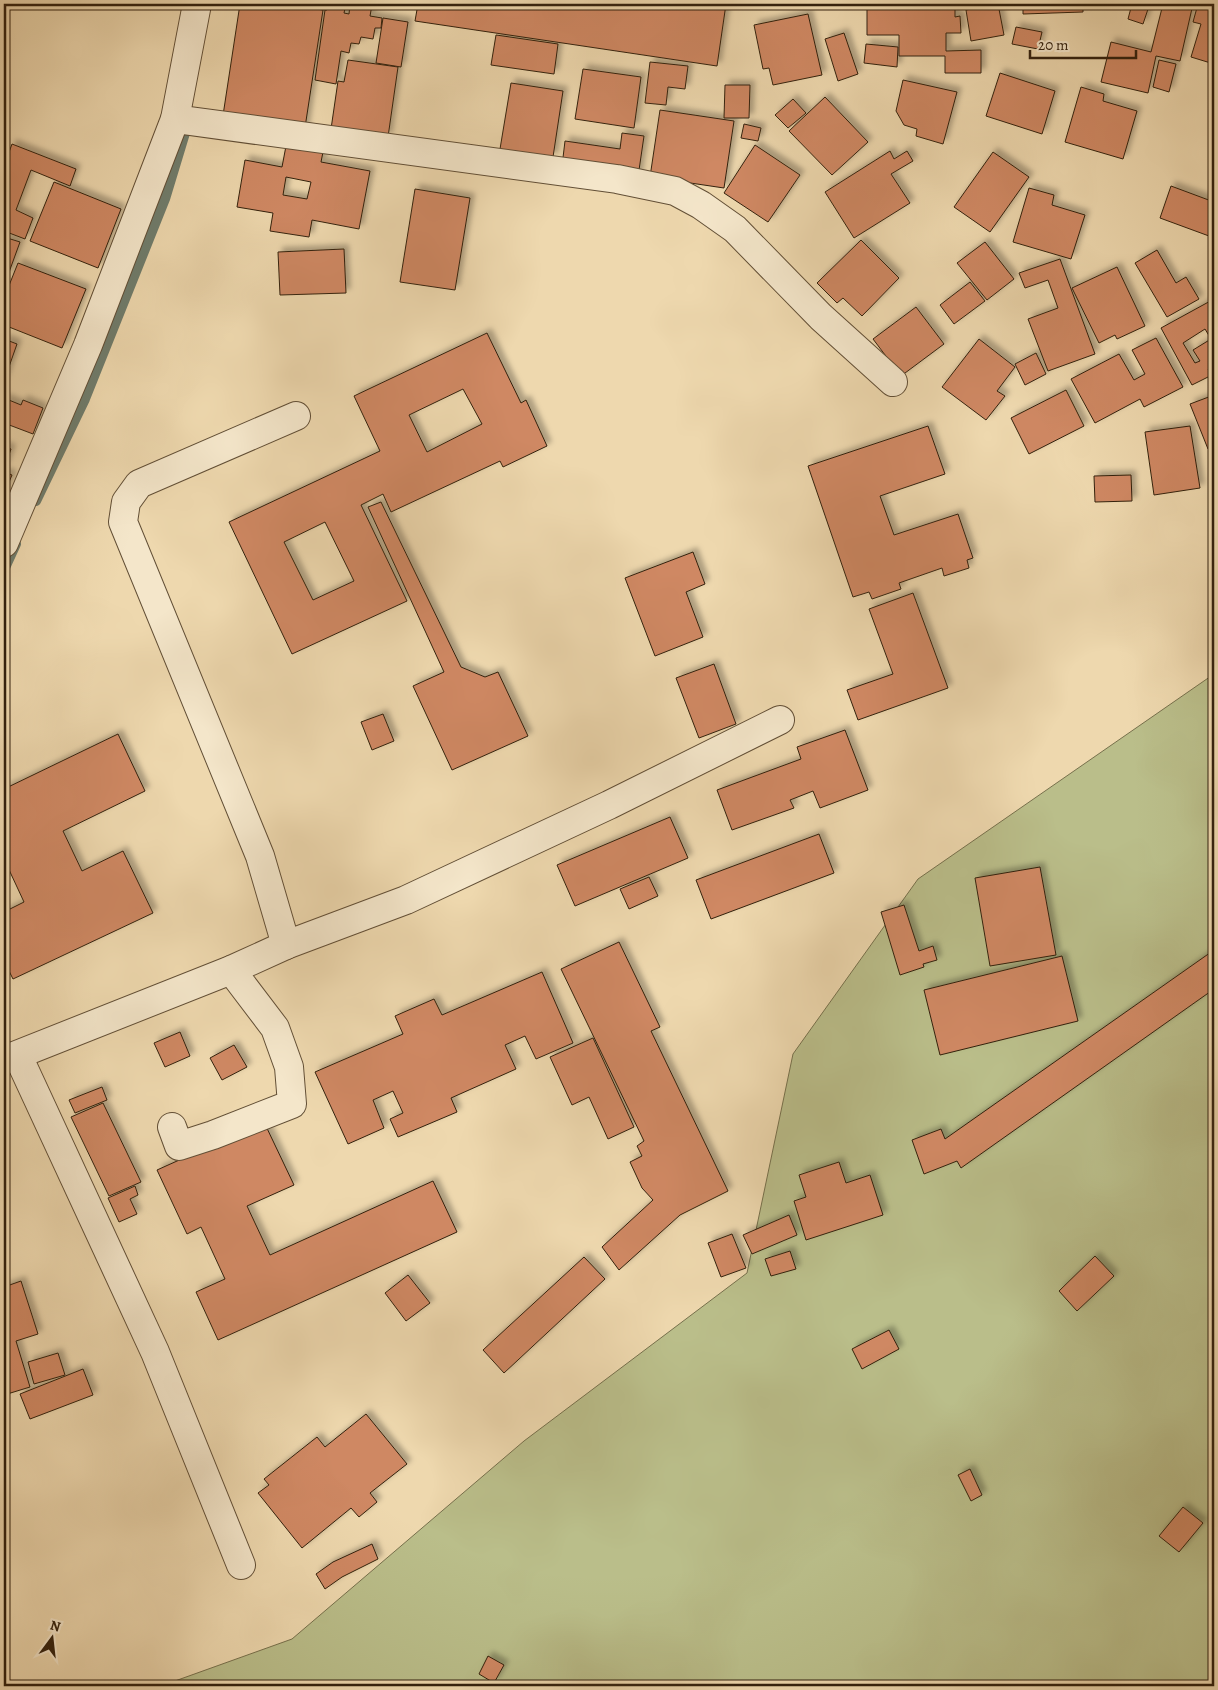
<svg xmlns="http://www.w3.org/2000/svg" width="1218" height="1690" font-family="Alegreya,serif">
  <defs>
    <filter id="shadow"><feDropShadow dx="4.5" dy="-4.5" stdDeviation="2.5" flood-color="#0004"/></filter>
  </defs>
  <rect width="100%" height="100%" fill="#eed8ae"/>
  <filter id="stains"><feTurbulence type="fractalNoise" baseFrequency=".004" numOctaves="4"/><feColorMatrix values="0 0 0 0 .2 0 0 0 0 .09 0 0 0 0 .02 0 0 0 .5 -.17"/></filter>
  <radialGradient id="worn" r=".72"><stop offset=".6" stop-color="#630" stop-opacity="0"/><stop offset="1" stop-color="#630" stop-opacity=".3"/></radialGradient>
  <!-- green -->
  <polygon fill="#babe8a" stroke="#76704c" points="1214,674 1214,1686 161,1686 292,1639 524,1441 747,1273 793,1054 918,879"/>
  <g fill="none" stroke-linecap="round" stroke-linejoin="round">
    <!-- stream -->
    <g stroke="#707d6d" stroke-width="10">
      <polyline points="36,501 85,399 165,199 185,133 185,123"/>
      <polyline points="4,570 16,544"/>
    </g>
  </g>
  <!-- building -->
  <g fill="#cf8863" stroke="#33210e" fill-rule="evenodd" filter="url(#shadow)">
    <polygon points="240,4 279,4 323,10 304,134 222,122"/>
    <polygon points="328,4 346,4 344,13 349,14 350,4 372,5 370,16 382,18 381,28 375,28 373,39 361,37 359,44 351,43 349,53 341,51 336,84 315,80 325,10 327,10"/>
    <polygon points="418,4 726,4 717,66 415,21"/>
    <polygon points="867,4 931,4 931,7 955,6 955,17 960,16 961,33 946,33 946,51 981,50 981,73 945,73 945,56 899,56 899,35 867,35"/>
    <polygon points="998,4 1004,35 971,41 966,10"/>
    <polygon points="1023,4 1083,4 1083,12 1023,14"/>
    <polygon points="1132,4 1149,6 1143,24 1128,19"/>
    <polygon points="1163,4 1193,4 1180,61 1156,56 1148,93 1101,82 1111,42 1151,52"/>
    <polygon points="1198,4 1214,6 1214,64 1191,57 1201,24 1193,22"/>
    <polygon points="808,14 822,75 773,85 769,68 763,69 754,25"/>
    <polygon points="383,18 408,22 401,67 376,63"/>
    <polygon points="1016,27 1042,32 1038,49 1012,44"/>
    <polygon points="844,33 858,74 838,81 825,39"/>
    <polygon points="496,35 558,44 554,74 491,65"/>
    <polygon points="866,44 898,47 897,67 864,63"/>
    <polygon points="348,60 398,67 388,137 331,129 338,81 344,82"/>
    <polygon points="1159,60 1176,64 1169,92 1153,87"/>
    <polygon points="650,62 688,66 685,89 668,87 666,105 645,103"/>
    <polygon points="583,69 641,77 634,128 575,119"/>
    <polygon points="1000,73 1055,91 1042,134 986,116"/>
    <polygon points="903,80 957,92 943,144 916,136 917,129 904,125 896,111"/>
    <polygon points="511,83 563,91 553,157 500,149"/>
    <polygon points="725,85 750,85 749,118 724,118"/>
    <polygon points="1081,87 1104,94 1103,101 1137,111 1123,159 1065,142"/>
    <polygon points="825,97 868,142 832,175 789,131"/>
    <polygon points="793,99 806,113 788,128 775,115"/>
    <polygon points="660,110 734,121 724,188 650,177"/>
    <polygon points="744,124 761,128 758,141 741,138"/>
    <polygon points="622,133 644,136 638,177 562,166 565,141 620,149"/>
    <polygon points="12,144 76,169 70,186 31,170 16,210 33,218 25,239 4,231 4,166"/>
    <polygon points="755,145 800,175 768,222 724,193"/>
    <path d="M286,146L323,152L321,162L370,171L359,229L312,220L309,237L270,231L273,213L237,207L245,160L282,167ZM286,177L311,182L307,199L283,195Z"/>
    <polygon points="890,151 894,159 907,151 913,161 891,174 910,203 854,238 825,192"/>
    <polygon points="993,152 1029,177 990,232 954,207"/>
    <polygon points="54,182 121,209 98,268 30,241"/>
    <polygon points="1171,186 1214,202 1214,220 1209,236 1160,218"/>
    <polygon points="1029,188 1054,195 1052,205 1085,215 1071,259 1013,242"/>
    <polygon points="415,189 470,198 455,290 400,282"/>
    <polygon points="4,237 20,242 8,275 4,274"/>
    <polygon points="861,240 899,278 862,316 843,298 837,303 817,283"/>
    <polygon points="985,242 1014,279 987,300 957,263"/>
    <polygon points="344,249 346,293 280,295 278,252"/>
    <polygon points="1157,250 1176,283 1186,277 1199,299 1167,317 1135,263"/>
    <polygon points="1060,259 1095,354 1048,371 1028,319 1058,308 1048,280 1025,288 1019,273"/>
    <polygon points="18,263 86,289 62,348 4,325 4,298"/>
    <polygon points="1117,267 1145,326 1117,339 1115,335 1099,343 1072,288"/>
    <polygon points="970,282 985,301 954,324 940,305"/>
    <path d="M1214,299V365L1208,369L1212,375L1192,385L1161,328ZM1205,329L1211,339L1193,350L1200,361L1195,363L1183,343Z"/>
    <polygon points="916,307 944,344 901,376 873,339"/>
    <path d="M487,333L521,403L526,400L547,446L503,467L500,461L391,512L383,494L361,505L407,601L292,654L229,522L380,451L354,396ZM463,389L482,424L427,452L409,415ZM325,522L354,581L313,600L284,542Z"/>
    <polygon points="1156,338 1183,387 1144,407 1140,399 1095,423 1071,379 1119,354 1134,380 1145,374 1132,350"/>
    <polygon points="4,339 17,344 4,381"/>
    <polygon points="979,339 1015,367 997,391 1005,396 986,420 942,387"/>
    <polygon points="1036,353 1046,374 1025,385 1015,364"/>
    <polygon points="1066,390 1084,426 1029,454 1011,418"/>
    <polygon points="1214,395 1214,447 1208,449 1190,404"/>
    <polygon points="4,398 21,405 23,400 43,408 33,434 4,423"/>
    <polygon points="928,426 945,474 880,496 894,535 958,514 973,558 967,560 969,568 944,576 942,568 899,583 901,589 872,599 869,592 853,597 808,466"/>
    <polygon points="1190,426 1200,488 1154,495 1145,432"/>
    <polygon points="4,446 11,449 4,469"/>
    <polygon points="4,472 12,475 4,494"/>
    <polygon points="1131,475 1132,501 1095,502 1094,476"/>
    <polygon points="381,502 461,667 485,677 498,672 528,736 452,770 413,686 444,672 368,507"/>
    <polygon points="693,552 705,584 686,592 703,637 655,656 625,578"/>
    <polygon points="913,593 948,688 858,720 847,690 893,674 869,609"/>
    <polygon points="714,664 736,724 699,738 676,678"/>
    <polygon points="383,714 394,741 372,750 361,722"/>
    <polygon points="845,730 868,790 820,808 813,791 790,800 794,808 732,830 717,790 801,759 797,747"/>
    <polygon points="118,734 145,791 63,831 82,871 123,851 153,913 13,979 4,961 4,912 24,902 4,859 4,789"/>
    <polygon points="670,817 688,858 575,906 557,865"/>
    <polygon points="819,834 834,873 711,919 696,880"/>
    <polygon points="1040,867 1056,955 990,966 975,878"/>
    <polygon points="649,877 658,896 629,909 620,889"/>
    <polygon points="904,905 919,951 933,946 937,960 923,964 924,967 900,975 881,912"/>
    <polygon points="619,942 660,1027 651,1031 728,1191 680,1215 619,1270 602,1247 653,1200 642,1188 630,1162 642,1156 637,1146 644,1141 561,969"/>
    <polygon points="1214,950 1214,989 961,1168 957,1161 924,1174 912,1140 941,1129 945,1139"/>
    <polygon points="1062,956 1078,1021 940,1055 924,990"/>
    <polygon points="542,972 573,1043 536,1059 525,1036 505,1045 516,1069 451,1098 457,1112 398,1137 390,1119 403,1113 393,1091 373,1100 384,1128 348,1144 315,1072 403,1034 395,1016 434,999 442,1015"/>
    <polygon points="180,1032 190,1056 165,1067 154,1043"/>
    <polygon points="593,1038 634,1127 608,1139 589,1097 572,1105 550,1057"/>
    <polygon points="234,1045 247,1067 222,1080 210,1058"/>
    <polygon points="102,1087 107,1100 75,1113 69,1100"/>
    <polygon points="103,1103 141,1182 109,1196 71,1117"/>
    <polygon points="264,1122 294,1185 247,1206 270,1255 433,1181 457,1232 218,1340 196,1292 225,1279 201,1227 187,1234 157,1170"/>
    <polygon points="839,1162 846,1183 870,1175 883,1215 806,1240 794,1201 806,1197 799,1175"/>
    <polygon points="135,1186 138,1195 130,1199 137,1214 119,1222 108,1198"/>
    <polygon points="789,1215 797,1235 752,1254 743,1235"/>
    <polygon points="732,1234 746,1268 721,1277 708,1243"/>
    <polygon points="790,1251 796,1269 771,1276 765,1259"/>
    <polygon points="1095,1256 1114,1276 1077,1311 1059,1291"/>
    <polygon points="584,1257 605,1279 504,1373 483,1350"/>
    <polygon points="408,1275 430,1303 406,1321 385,1293"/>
    <polygon points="21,1281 38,1334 16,1341 30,1387 4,1395 4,1287"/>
    <polygon points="889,1330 899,1349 862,1369 852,1349"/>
    <polygon points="58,1353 65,1375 34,1384 28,1362"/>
    <polygon points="83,1369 93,1395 30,1419 20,1394"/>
    <polygon points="366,1414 407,1464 370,1493 377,1502 359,1517 351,1508 302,1548 258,1493 269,1485 264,1479 317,1437 325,1447"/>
    <polygon points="970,1469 982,1495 971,1501 958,1475"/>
    <polygon points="1183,1507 1203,1523 1179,1552 1159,1536"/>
    <polygon points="372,1544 378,1559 342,1577 325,1589 316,1574 333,1562"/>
    <polygon points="488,1656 504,1665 494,1683 479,1674"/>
  </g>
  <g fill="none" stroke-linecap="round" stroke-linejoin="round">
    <defs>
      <g id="minor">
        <polyline points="175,119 617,179 675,191 701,205 735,229 821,317 893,382"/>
        <polyline points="4,543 88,345 175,119 197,4"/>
        <polyline points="286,945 260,856 123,522 126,502 139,484 296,416"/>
        <polyline points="18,1056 155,1352 241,1565"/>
        <polyline points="4,1060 231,970 286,945 406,900 609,805 780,720"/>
        <polyline points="172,1127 179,1146 213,1135 292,1104 289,1067 275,1028 231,970"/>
      </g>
    </defs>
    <!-- minor casing -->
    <use href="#minor" stroke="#624f36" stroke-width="30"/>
    <!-- minor -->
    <use href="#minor" stroke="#f4e6ca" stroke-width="28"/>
  </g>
  <!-- margin -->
  <rect width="1218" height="1690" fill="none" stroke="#eed8ae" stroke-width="20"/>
  <rect x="5" y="5" width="1208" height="1680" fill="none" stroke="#33210e" stroke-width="2.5"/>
  <rect x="10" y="10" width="1198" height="1670" fill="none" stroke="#33210e"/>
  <!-- north arrow -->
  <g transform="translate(52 1638) rotate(15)" stroke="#f4e6ca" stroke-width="4" paint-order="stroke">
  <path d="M0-4L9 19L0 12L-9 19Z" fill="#33210e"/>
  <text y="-8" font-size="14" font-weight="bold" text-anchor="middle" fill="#33210e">N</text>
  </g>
  <!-- scale -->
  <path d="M1030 50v8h106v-8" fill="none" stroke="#33210e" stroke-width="2.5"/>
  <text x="1038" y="50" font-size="15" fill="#33210e" stroke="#f4e6ca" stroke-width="4" paint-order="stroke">20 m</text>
  <rect width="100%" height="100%" filter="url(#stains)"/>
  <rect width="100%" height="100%" fill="url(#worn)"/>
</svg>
